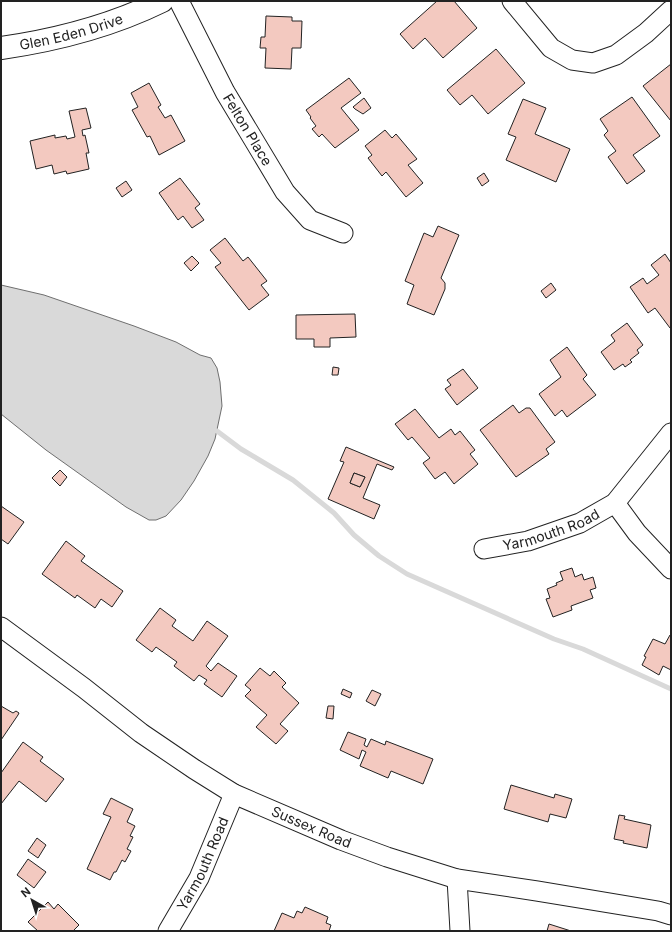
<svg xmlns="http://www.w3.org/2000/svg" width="672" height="932" font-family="Inter,sans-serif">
  <rect width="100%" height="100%" fill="#fff"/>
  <!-- water -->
  <polygon fill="#d9d9d9" stroke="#6f6f6f" points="1,285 44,295 134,326 176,342 200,355 211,358 217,368 220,382 222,406 215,439 208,456 194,481 181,500 166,516 156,520 149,520 126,507 46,450 1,414"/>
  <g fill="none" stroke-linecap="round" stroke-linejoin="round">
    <!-- stream -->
    <polyline stroke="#d9d9d9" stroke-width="5" points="211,429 217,431 241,449 293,480 334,513 354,535 379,556 407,574 554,639 583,649 671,689"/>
  </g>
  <!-- building -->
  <g fill="#f3c9c0" stroke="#222" fill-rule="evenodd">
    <polygon points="437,1 454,1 477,28 443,58 425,38 413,49 400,34"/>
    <polygon points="266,16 292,17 292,21 302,21 301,48 292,48 291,69 265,68 266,48 260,48 261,37 265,37"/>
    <polygon points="496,49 525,83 488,114 472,95 460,105 447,90"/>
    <polygon points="671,64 671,121 643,86"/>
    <polygon points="349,78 361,93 341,108 359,130 335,148 322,134 319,137 312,129 316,126 310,118 311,117 306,110"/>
    <polygon points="149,83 161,105 158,107 165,118 171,115 185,141 159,155 150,136 147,137 132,110 138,107 131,93"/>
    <polygon points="632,97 660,136 633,155 645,171 627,184 608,157 616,151 604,135 608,131 600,119"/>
    <polygon points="364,98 371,108 363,114 355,109 353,107"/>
    <polygon points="523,99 546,108 535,134 570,149 556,182 506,160 516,137 508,134"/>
    <polygon points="86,108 91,128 82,130 83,136 85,135 89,153 86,153 89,169 67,174 66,171 54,174 52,165 36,169 30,141 55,135 55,138 66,136 67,139 75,137 69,111"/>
    <polygon points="385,130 392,138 396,134 417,159 408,165 423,183 406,197 386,172 382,176 368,158 372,155 365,146"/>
    <polygon points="484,173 489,181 482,186 477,178"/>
    <polygon points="180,178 200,204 195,208 204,220 192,228 183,216 178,220 159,193"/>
    <polygon points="126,181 132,190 122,197 116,188"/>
    <polygon points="438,226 459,235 441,278 445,283 445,289 434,315 407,304 414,285 405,281 424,233 433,237"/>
    <polygon points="225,238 243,261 248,257 267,281 261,285 269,295 249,310 215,267 221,263 210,250"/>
    <polygon points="665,254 671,263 671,327 670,328 655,308 648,313 630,287 643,278 647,284 659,275 651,265"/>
    <polygon points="192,256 199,263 191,271 184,263"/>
    <polygon points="551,283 556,290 546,298 541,291"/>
    <polygon points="355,314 356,337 330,338 330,347 314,347 314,339 296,339 296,315"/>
    <polygon points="627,323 643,345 637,350 639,353 630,360 632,362 625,367 623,364 614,370 601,352 615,341 611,335"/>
    <polygon points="567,347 587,375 583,379 596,395 567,417 562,410 555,416 539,394 561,377 550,360"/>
    <polygon points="333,367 339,368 338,375 332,375"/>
    <polygon points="463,369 478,388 457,405 445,389 451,385 447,380"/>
    <polygon points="513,405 519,413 526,408 530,408 555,442 546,449 549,454 516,477 480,430"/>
    <polygon points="415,409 439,438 451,429 455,435 460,431 475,450 470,454 478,464 454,484 445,472 435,479 423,463 430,458 412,437 408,440 395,424"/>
    <path d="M346,447L394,467L392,470L377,464L363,498L380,505L374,519L328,499L344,462L340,461ZM354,473L365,477L360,487L350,483Z"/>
    <polygon points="60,470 67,477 60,486 52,478"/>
    <polygon points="354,473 365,477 360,487 350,483"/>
    <polygon points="1,506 24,522 8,544 1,539"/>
    <polygon points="66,541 85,556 81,561 123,591 112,607 101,599 95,608 77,595 75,598 42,574"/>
    <polygon points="572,568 575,577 582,574 584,580 593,577 596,588 590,590 593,598 571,606 572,610 553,617 546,599 550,598 547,589 557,585 556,583 563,580 560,572"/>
    <polygon points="160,608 176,620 172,626 193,641 207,621 228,636 206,666 211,671 218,663 237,676 222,697 204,684 207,680 199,675 194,681 174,666 177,662 156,647 152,652 136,640"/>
    <polygon points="670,635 671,635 671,670 663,666 659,675 642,665 646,657 644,656 653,639 665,644"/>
    <polygon points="260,668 270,676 274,671 286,683 282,687 299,703 280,724 288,731 276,744 256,727 267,715 245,696 251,690 245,685"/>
    <polygon points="343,689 352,693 350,698 341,694"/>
    <polygon points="372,690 381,694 375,706 366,701"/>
    <polygon points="1,706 13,713 16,711 19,713 18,715 1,740"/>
    <polygon points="328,706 334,706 333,719 326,718"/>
    <polygon points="348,732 366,739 364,745 367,747 371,739 385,745 386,741 433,759 423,784 391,771 388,778 360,766 366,752 362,750 359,759 340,750"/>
    <polygon points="23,742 43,757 40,761 64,779 46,802 19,781 1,804 1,773"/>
    <polygon points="511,785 554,798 555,794 572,799 566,818 550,814 548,822 504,809"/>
    <polygon points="111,798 133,809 127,822 135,826 130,836 133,837 127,849 131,851 125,862 122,860 116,872 114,872 110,880 87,869 111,817 103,814"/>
    <polygon points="619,815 625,816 624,819 651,825 647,848 623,843 624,841 614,839"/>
    <polygon points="37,838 46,845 38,858 28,851"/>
    <polygon points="28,859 46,872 34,888 17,875"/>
    <polygon points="48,902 54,909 58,904 79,925 73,931 38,931 28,922"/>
    <polygon points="305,907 328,917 326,923 331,925 329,931 274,931 282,913 294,918 297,911 302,913"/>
    <polygon points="549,924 571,931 547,931"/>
  </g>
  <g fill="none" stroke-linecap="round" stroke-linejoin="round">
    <defs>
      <g id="minor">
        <path id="s1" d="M179,1L225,92L285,192L310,220L343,233"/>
        <polyline points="512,1 551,48 572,60 593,63 616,55 646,33 671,10"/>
        <polyline points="615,503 637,533 671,569"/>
        <path id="s2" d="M484,549L528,541L580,523L615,503L671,433"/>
        <path id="s3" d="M1,627L84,688L141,733L194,769L234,794L341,840L387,857L457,879L537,891L658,911L671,915"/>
        <polyline points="457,879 460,931"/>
        <path id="s4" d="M168,931L199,878L234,794"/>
      </g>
      <g id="major">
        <path id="s5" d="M1,48C57,40 111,26 162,1"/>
      </g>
    </defs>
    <!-- minor casing -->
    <use href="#minor" stroke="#222" stroke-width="21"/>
    <!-- major casing -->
    <use href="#major" stroke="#222" stroke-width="24"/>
    <!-- minor -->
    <use href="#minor" stroke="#fff" stroke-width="19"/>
    <!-- major -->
    <use href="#major" stroke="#fff" stroke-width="22"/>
  </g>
  <g text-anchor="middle" stroke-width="3" stroke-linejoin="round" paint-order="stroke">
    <!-- street labels -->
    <g font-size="14" fill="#222" stroke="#fff">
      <text dy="5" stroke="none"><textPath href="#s5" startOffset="72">Glen Eden Drive</textPath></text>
      <text dy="5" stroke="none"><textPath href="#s1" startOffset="146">Felton Place</textPath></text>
      <text dy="5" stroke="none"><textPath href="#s2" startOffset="70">Yarmouth Road</textPath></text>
      <text dy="5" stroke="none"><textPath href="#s3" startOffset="371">Sussex Road</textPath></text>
      <text dy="5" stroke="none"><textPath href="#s4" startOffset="76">Yarmouth Road</textPath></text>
    </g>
  </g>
  <!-- border -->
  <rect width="672" height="932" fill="none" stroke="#222222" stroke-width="4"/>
  <!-- north arrow -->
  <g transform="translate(32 900) rotate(321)" stroke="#ffffff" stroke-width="3" paint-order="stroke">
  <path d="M0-3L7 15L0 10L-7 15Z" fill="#222222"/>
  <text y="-6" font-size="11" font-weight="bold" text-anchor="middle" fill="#222222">N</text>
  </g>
</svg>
